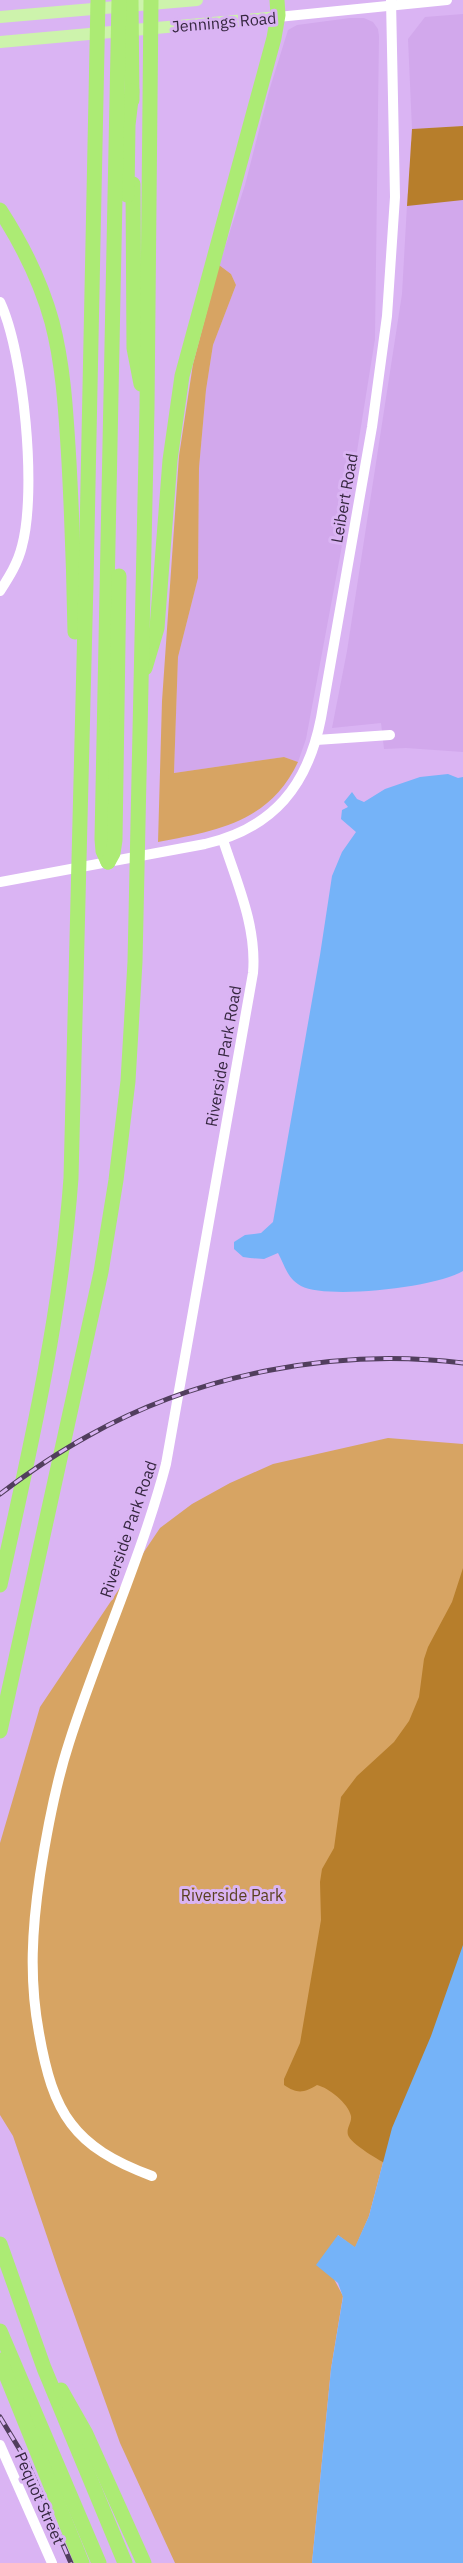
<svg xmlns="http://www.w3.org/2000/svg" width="463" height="2563" font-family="'IBM Plex Sans',sans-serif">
  <rect width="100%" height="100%" fill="#dab4f3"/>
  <!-- built -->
  <g fill="#d2a8ec">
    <polygon points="463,14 463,126 412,129 408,39 425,17"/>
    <polygon points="350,18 364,18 373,22 378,29 379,36 375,339 341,551 306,739 298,762 284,757 174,773 178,657 198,578 199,468 206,390 213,345 236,285 231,274 219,265 245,185 269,91 288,30 297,25"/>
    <polygon points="463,199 463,752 406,748 384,749 381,723 332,728 347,651 402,294 407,205"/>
  </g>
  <!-- green -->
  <g fill="#d7a463">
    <path d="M219,265L231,274L236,285L213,345L206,390L199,468L198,578L178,657L174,773L284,757L298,762C270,822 216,831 158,842L162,701L179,456L193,364Z"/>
    <polygon points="388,1438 463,1444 463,1945 392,2128 369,2216 355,2248 338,2235 334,2279 343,2296 331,2369 312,2563 175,2563 120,2443 59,2272 13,2136 0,2115 0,1843 40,1707 160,1528 192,1504 230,1483 273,1464"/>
  </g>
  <!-- forest -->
  <g fill="#b77e2b">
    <polygon points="463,126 463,200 407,206 412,129"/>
    <path d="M463,1568V2036L389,2165C381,2162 350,2143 348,2135C346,2128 352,2123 351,2116C348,2103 329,2088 317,2085C304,2093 297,2094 284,2085V2079L300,2043L321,1920L320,1882L322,1869L334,1848L341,1797L357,1776L394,1742L409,1721L419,1697L424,1659L428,1647L452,1602Z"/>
  </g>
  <!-- water -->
  <g fill="#75b3f8">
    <path d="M448,774L458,778L463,777V1271C438,1287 328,1300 301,1286C287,1278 285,1266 278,1253L264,1259L250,1258L243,1257L234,1249V1242L245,1235L261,1233L273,1222L320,955L332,876L342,852L356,832L341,819L342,810L348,807L344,802L352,792L357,799L364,802L385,789L420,777Z"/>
    <polygon points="463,1945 463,2563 312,2563 331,2369 343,2297 338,2283 316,2265 338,2235 355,2247 369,2216 392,2128 431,2036"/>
  </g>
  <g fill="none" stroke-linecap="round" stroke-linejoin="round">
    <!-- minor -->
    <g stroke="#fff" stroke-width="10">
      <polyline points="278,17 447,0"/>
      <path d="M0,302C24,353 37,491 22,546C18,563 9,577 0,591"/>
      <polyline points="316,740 390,735"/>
      <path d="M0,882L205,844C274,828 308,785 321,718L372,427L387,316L395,197L391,0"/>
      <path d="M152,2176C73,2147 53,2113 39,2033C29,1979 32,1929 40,1875C47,1830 55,1786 69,1743C99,1649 141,1559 166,1464L253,973C257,927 237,883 223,840"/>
      <polyline points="0,2445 52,2563"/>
    </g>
    <!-- major -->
    <g stroke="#cdf3ac" stroke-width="12">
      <polyline points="0,17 197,0"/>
      <polyline points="0,42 278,17"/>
    </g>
    <!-- highway -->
    <g stroke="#aceb74" stroke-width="15">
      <polyline points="131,0 132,100"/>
      <polyline points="133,184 134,348 141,384"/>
      <polyline points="127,195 128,125 132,91"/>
      <path d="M0,210C22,244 41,282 52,322C64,368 66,415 69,462C72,519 74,575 75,632"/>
      <polyline points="145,668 157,628 170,460 182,376 274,38 278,15 277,0"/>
      <polyline points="108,862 103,851 102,839 119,0"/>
      <polyline points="108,862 113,853 115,840 119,576"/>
      <path d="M0,1585C30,1450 61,1316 71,1178L86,582L98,0"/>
      <polyline points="0,1731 101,1272 116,1180 128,1081 135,962 147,408 151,0"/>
      <polyline points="0,2244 44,2368 125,2563"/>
      <polyline points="0,2331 99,2563"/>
      <polyline points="0,2360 82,2563"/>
      <polyline points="61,2390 86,2434 144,2563"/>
    </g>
    <defs>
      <g id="rail">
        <path d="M0,1494C28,1473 57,1453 88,1436C198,1374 337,1347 463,1363"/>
        <polyline points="0,2417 26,2460 71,2563"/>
      </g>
    </defs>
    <!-- rail casing -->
    <use href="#rail" stroke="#513e5d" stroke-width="5"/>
    <!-- rail -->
    <use href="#rail" stroke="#dab4f3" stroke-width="3" stroke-dasharray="9" stroke-linecap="butt"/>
  </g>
  <g text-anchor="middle" stroke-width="6" stroke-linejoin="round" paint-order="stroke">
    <!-- street labels -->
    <g font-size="16" fill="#362740" stroke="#dab4f3">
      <text transform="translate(224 22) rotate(-5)" y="6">Jennings Road</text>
      <text transform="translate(344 498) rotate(-80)" y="6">Leibert Road</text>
      <text transform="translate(223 1056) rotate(-80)" y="6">Riverside Park Road</text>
      <text transform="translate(128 1529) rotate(-71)" y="6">Riverside Park Road</text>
      <text transform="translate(40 2498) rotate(66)" y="6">Pequot Street</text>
    </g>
    <!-- park labels -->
    <g font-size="16" fill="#583f1e" stroke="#dab4f3">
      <text x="232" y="1901">Riverside Park</text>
    </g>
  </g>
</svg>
